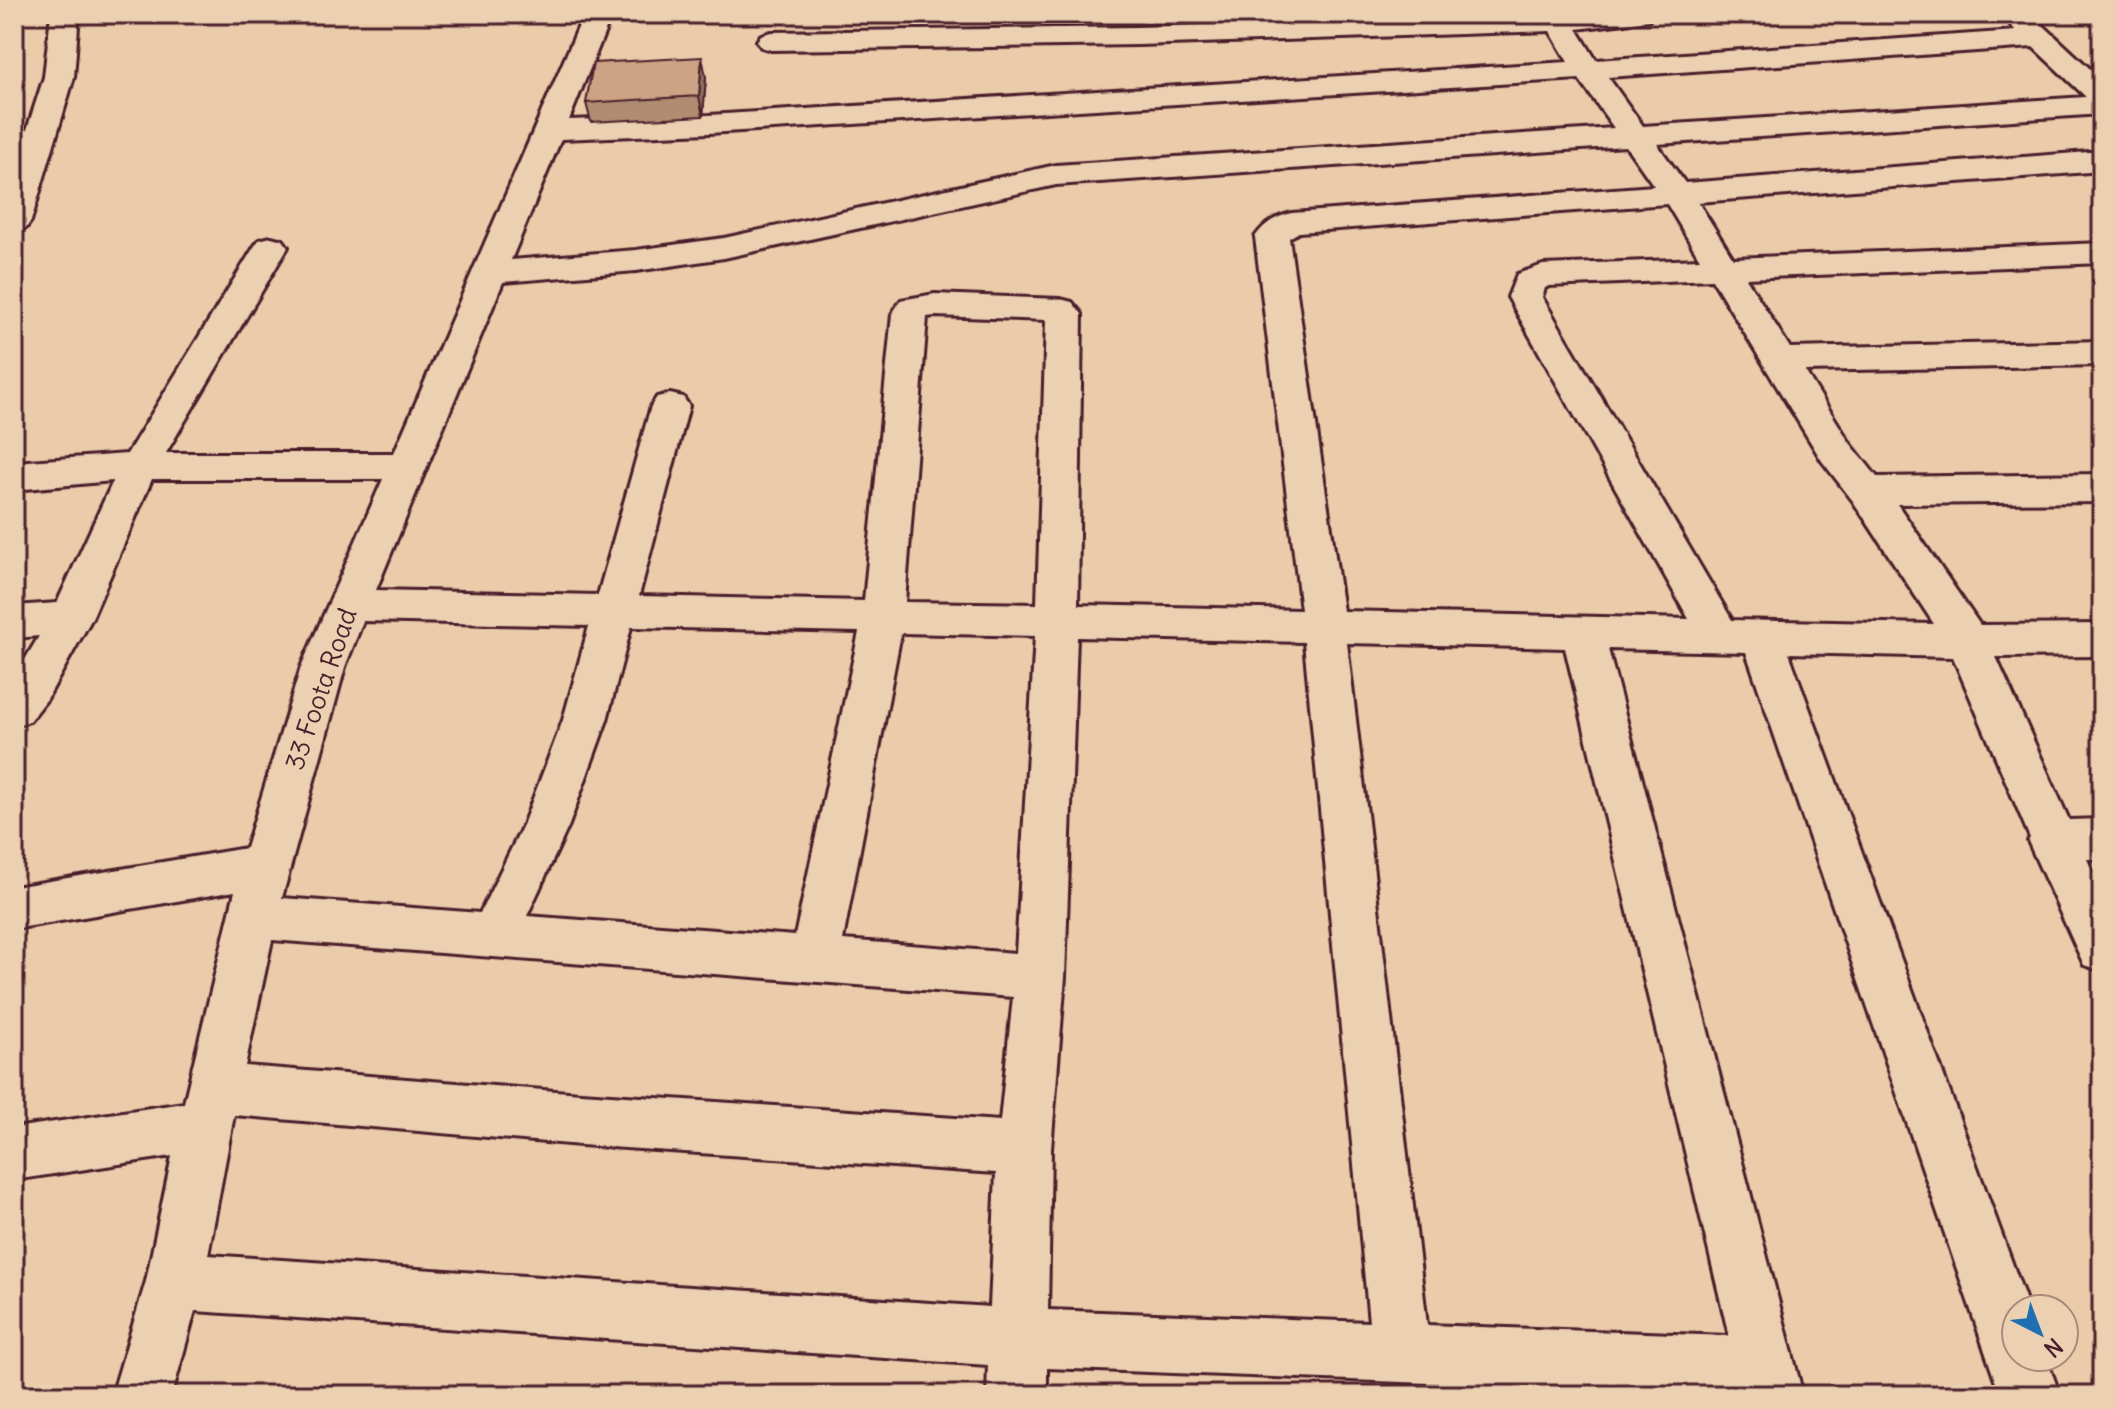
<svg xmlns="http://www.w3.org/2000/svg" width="2116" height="1409" font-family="Delius,sans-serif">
  <rect width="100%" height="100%" fill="#eacbaa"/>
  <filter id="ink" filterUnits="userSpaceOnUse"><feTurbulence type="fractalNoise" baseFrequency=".0125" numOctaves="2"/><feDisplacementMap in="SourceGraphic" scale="16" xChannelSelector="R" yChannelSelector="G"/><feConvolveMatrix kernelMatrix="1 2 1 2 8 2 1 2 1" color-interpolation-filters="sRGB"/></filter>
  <g filter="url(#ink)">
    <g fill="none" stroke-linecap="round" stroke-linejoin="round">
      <defs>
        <g id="minor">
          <polygon points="51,14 79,14 74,77 31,221 26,228 14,231 14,170 44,77"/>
          <path d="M584,14H612L569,120L709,115L1568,62L1550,31L1139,45L771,50L761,47L757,41L761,35L771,32L1139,27L1542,14H1653L1649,20L1577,29L1596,60L2016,31L2005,18L2008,14H2031L2102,80V114L1657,144L1685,183L2102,151V171L1698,202L1733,258L2102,243V263L1746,278L1790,348L2102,341V365L1805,371L1850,443L1877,477L2102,474V502L1897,504L1980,625L2102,624V656L1996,657L2069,820L2102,819V859H2087L2102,894V971L2084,965L2028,841L2030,838L1953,657L1789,653L2029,1309H2016V1357H2046L2060,1395H2000L1746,652L1608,649L1803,1395H1728L1047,1368V1395H987L988,1365L195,1311L172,1395H112L146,1281L172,1156L14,1180V1128L184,1103L235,891L14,929V887L246,848L301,667L383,479H152L92,618L47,699L30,721L14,726V678L39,636L14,638V606L57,603L113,481L14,490V462L127,454L254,247L259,240L271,237L283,240L288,247L166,453H394ZM2033,47L2086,97L1643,126L1608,77ZM1579,79L1614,128L1056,165L724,238L636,250L511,260L561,139L709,133ZM1626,146L1654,186L1292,213C1275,217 1265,223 1255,237L1301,610L1078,605L1082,314L1072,302L1060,299L935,294L901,300L892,314L864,601L639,596L689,406L683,397L670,394L657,397L651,406L598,595L376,590L503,282L636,271L724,258L1056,185ZM1667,204L1700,259L1543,265L1517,274L1508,297L1689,619L1343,611L1289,238L1299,232ZM1712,279L1822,461L1853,501L1934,624L1732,620L1542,297L1545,288L1549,286ZM935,316L1046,320L1037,604L905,602L927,317ZM363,621L589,626L563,720L523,825L480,913L282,898L345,667ZM631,627L859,632L795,936L527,916L569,825L607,720ZM901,633L1035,636L1016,953L843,940ZM1077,637L1304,642L1369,1322L1048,1310L1051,1149L1065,977ZM1347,643L1565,648L1729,1336L1427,1325ZM272,940L1013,997L1000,1121L581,1093L245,1066ZM234,1115L581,1145L996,1173L990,1307L208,1255Z"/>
        </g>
      </defs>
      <!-- minor casing -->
      <use href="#minor" stroke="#4a1f2b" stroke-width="6"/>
      <!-- minor -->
      <use href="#minor" fill="#ebd1b2" fill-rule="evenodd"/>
    </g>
    <!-- wall -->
    <polygon fill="#b08c72" stroke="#4a1f2b" stroke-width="2" points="706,77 703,116 591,122 586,103"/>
    <!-- shaded-wall -->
    <polygon fill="#90725d" stroke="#4a1f2b" stroke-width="2" points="702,57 706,77 703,116 699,96"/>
    <!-- building -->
    <polygon fill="#cda385" stroke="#4a1f2b" stroke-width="2" points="702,57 699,96 586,103 593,63"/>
  </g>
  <g text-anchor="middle" stroke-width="6" stroke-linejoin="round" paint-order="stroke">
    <!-- street labels -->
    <g font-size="26" fill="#4a1f2b" stroke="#ebd1b2">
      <text transform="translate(321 689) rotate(-71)" y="9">33 Foota Road</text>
    </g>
  </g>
  <!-- margin -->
  <rect width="2116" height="1409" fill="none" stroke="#ebd1b2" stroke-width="48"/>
  <rect x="24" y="24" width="2068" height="1361" fill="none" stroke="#4a1f2b" stroke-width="3" filter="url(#ink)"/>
  <!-- north arrow -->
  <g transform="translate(2040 1333) rotate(138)"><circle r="38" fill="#ebd1b2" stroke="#ab8a7c" stroke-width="2"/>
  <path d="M0-6L14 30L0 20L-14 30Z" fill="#1f6fb2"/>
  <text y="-12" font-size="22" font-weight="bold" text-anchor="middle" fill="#4a1f2b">N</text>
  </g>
</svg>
